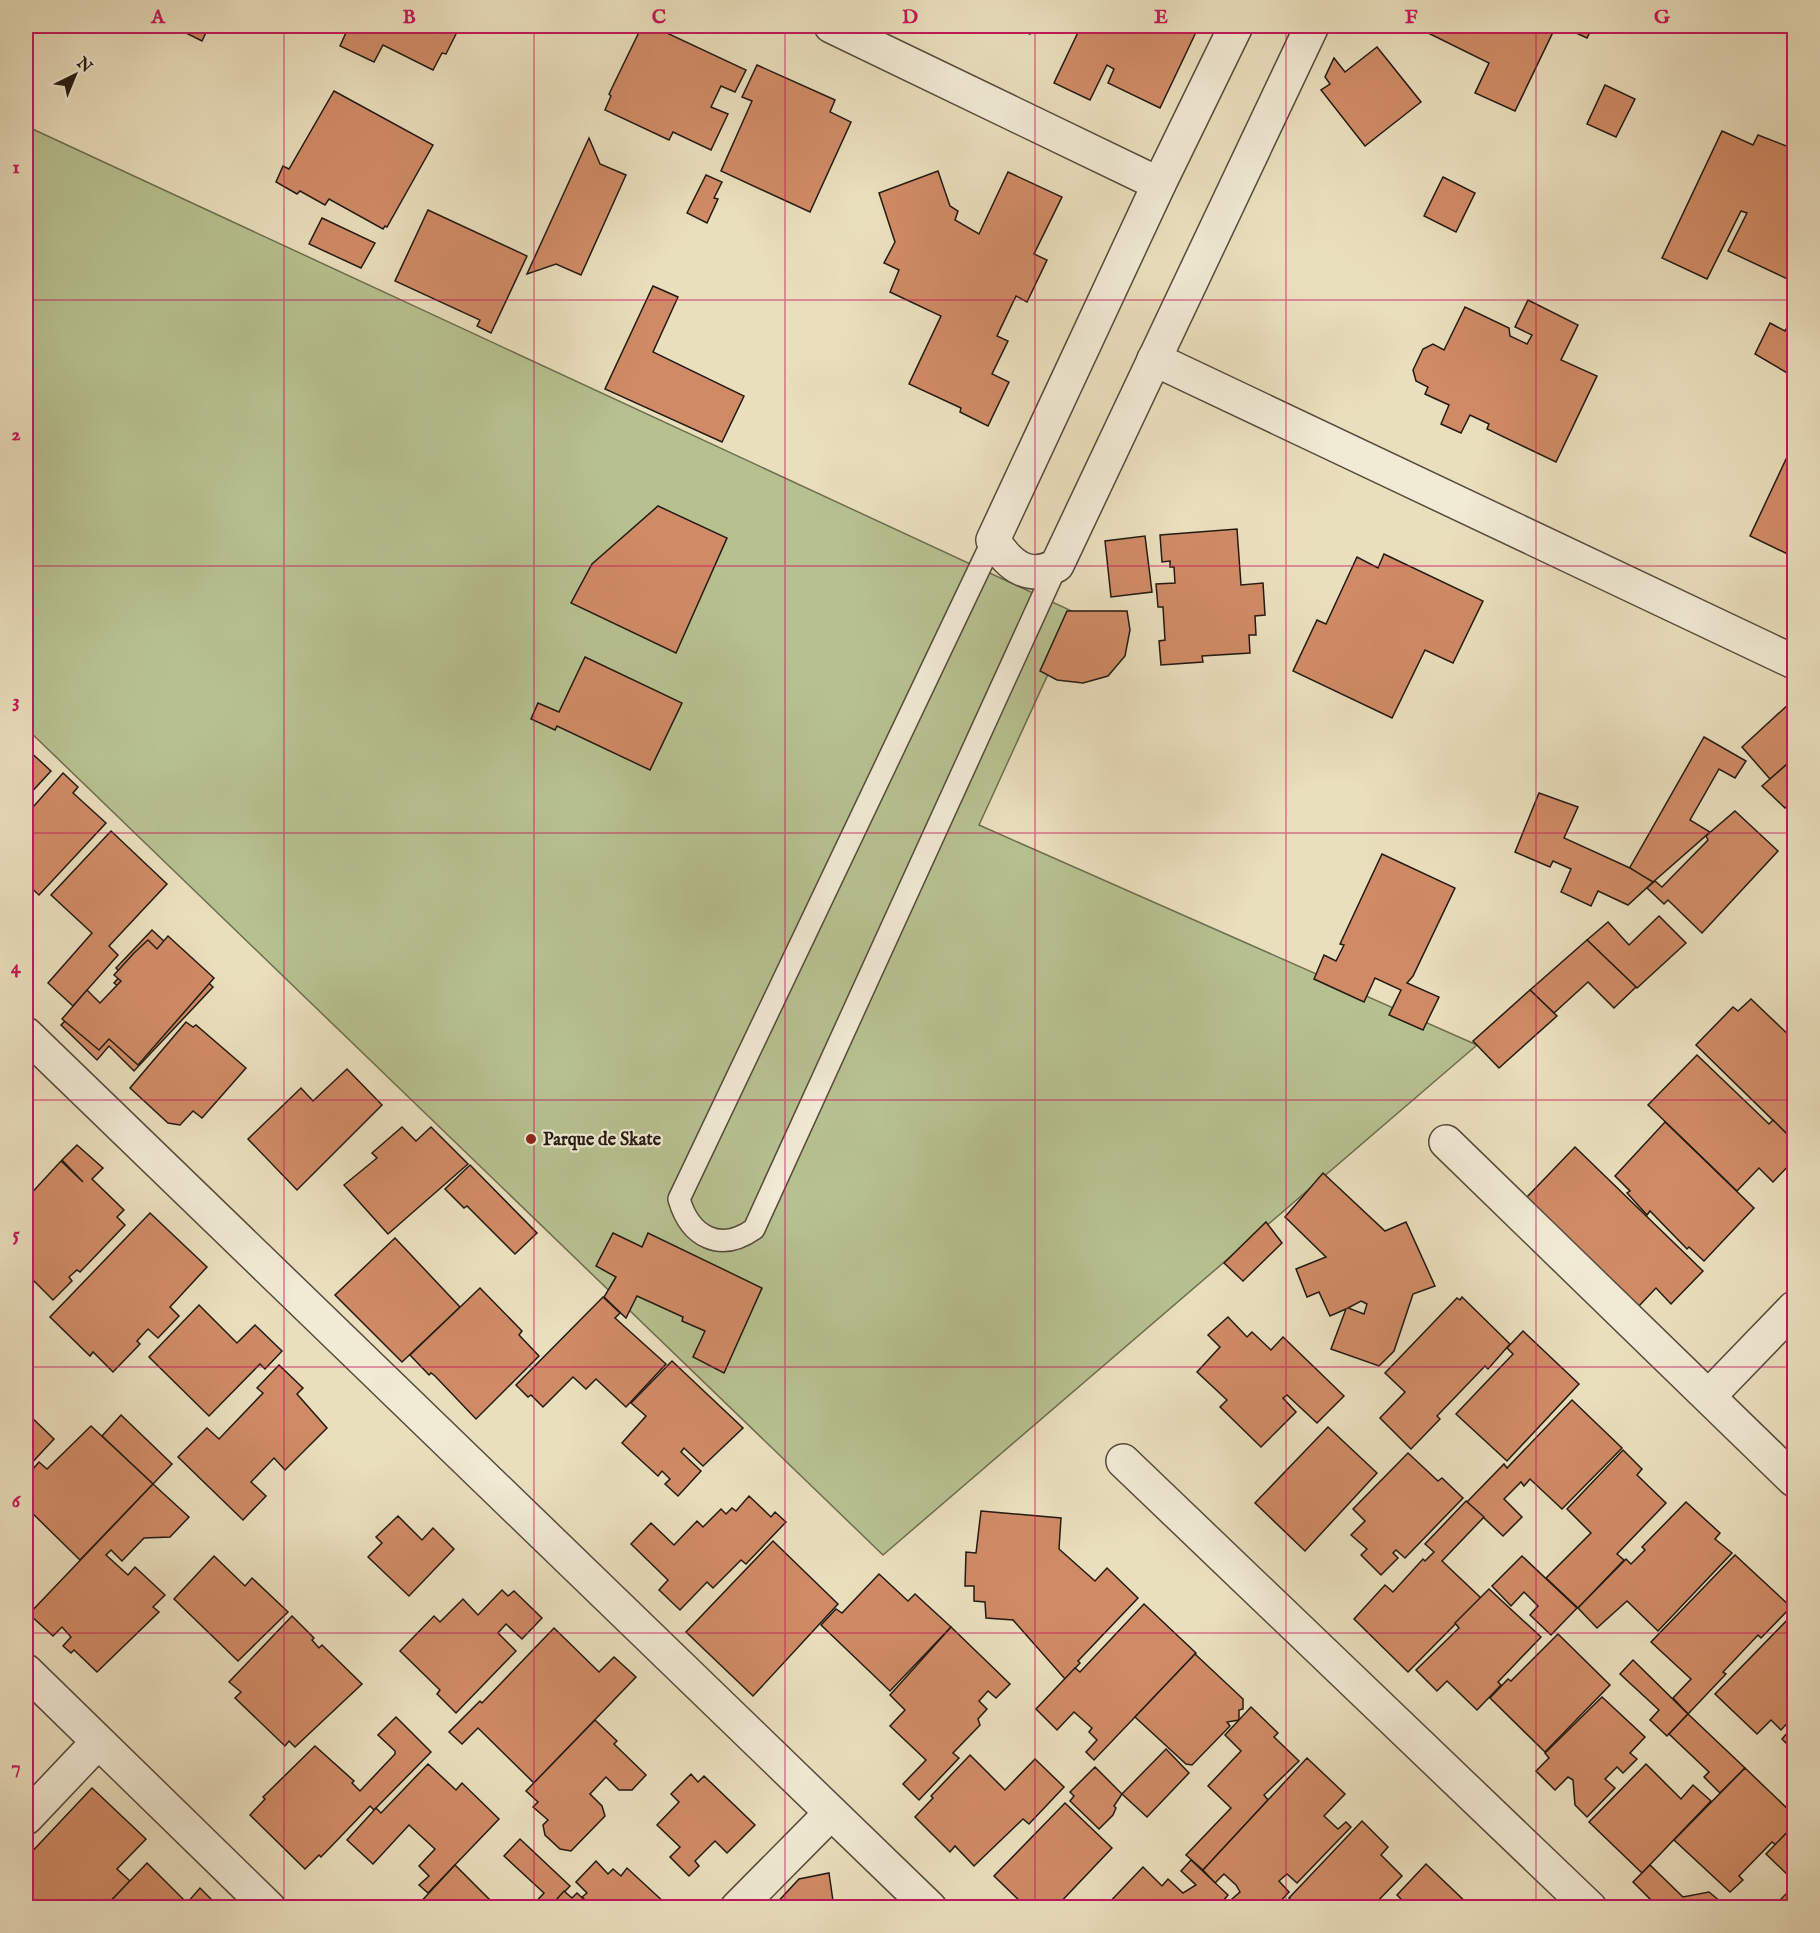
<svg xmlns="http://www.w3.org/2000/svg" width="1820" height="1933" font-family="'IM FELL English',serif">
  <rect width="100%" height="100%" fill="#eadfbd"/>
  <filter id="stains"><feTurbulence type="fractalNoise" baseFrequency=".00333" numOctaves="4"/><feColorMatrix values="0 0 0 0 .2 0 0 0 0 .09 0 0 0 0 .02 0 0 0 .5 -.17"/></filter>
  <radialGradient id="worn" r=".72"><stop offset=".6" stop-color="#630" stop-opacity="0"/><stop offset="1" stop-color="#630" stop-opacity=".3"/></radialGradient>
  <!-- green -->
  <polygon fill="#b7c190" stroke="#6d6e50" stroke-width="1.5" points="26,126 1076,613 979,825 1477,1045 883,1555 26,728"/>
  <!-- building -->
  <g fill="#d08b66" stroke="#231a11" stroke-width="1.5" fill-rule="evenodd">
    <polygon points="178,26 209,26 202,41 176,28"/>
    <polygon points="349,26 460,26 446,54 442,53 433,70 383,45 374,62 340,46"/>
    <polygon points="642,26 652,26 746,70 735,92 721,86 711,107 728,114 711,150 673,132 669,140 605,110 611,96 609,94"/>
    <polygon points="1011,26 1034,26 1030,34"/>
    <polygon points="1081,26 1193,26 1198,28 1160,108 1108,83 1114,69 1107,65 1090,100 1054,83"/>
    <polygon points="1414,26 1546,26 1554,30 1515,111 1475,93 1489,63"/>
    <polygon points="1561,26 1593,26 1587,38"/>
    <polygon points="1377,47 1421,102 1365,146 1321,90 1330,84 1325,77 1334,58 1345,72"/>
    <polygon points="757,65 835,100 830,112 851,122 810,212 721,171 752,101 742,97"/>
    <polygon points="1605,85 1635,99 1616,137 1587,124"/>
    <polygon points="334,91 433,145 387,227 385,226 383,229 329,199 325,205 300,191 297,194 276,182 283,166 289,169"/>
    <polygon points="1722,131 1753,145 1758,135 1794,149 1794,282 1728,251 1747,213 1741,211 1707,279 1662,258"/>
    <polygon points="589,138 600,164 626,175 581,275 556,264 527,274"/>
    <polygon points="938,171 950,206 958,211 955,220 979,234 1008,172 1062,197 1034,254 1047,260 1027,302 1016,296 997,336 1008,341 992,374 1009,382 988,426 960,412 961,408 909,384 941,316 890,292 899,270 884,263 895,242 879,193"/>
    <polygon points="706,175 722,182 714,198 718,199 707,223 687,213"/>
    <polygon points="1443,177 1475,193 1456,232 1424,216"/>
    <polygon points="428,210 527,256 491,333 477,326 480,320 395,281"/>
    <polygon points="322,218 375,243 361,268 309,244"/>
    <polygon points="653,286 678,297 653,352 744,396 722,442 605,389"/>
    <polygon points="1528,300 1578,325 1561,360 1597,376 1556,462 1487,429 1489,424 1470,415 1461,433 1441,424 1449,405 1425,394 1428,387 1416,381 1413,370 1423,349 1433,344 1444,350 1465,307 1509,328 1510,336 1527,344 1532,335 1515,327"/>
    <polygon points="1770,323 1785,331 1788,326 1794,329 1794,377 1755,354"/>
    <polygon points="1794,442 1794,557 1750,536"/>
    <polygon points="658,506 727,538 676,653 571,603 592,564"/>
    <polygon points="1237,529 1241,585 1263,583 1265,615 1255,616 1256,635 1249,635 1250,653 1202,656 1203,662 1161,665 1159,641 1165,640 1163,607 1158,607 1156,584 1175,583 1174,567 1170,567 1170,561 1162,562 1160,535"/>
    <polygon points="1145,536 1152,592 1111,597 1105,541"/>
    <polygon points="1384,554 1483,601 1453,663 1425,650 1392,718 1293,671 1317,620 1326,624 1357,557 1378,568"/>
    <polygon points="1067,611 1127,611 1130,630 1125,656 1108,676 1083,683 1057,680 1040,671"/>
    <polygon points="585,657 682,703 650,770 557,726 555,730 531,719 538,703 559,712"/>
    <polygon points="1791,702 1794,703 1794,758 1770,779 1742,747"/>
    <polygon points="1704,737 1746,761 1735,778 1719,769 1690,820 1710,832 1653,882 1629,869"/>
    <polygon points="26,748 51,771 26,798"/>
    <polygon points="1794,758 1794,800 1785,808 1762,786"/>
    <polygon points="63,773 78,787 73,793 106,823 39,895 26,883 26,815"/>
    <polygon points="1539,793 1578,807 1564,838 1630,868 1653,882 1628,905 1598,891 1591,906 1561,892 1571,869 1553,861 1550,867 1515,852"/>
    <polygon points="1735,811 1778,851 1702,933 1668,900 1664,904 1647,888 1655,881 1662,887 1708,840 1706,836"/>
    <polygon points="111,831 167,884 109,946 118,955 73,1006 48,983 92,933 51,895"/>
    <polygon points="1382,854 1455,888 1413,976 1407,983 1439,997 1423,1030 1389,1015 1401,990 1375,978 1364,1002 1314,979 1324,955 1336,961 1344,945 1340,944"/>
    <polygon points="1659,916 1686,943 1637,988 1587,940 1608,922 1629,945"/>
    <polygon points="152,930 213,987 134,1071 109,1046 97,1060 61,1025 86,1000 97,1011 119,987 114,983 122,974 116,968"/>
    <polygon points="168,936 214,978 138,1065 109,1039 99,1050 62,1019 87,990 100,1003 121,981 114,975 134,953 148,940 157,949"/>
    <polygon points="1587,940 1636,987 1614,1008 1588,982 1554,1013 1530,990"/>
    <polygon points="1530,990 1557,1016 1499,1068 1473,1041"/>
    <polygon points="1751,999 1794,1040 1794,1129 1788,1135 1696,1045 1733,1007 1738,1011"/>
    <polygon points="186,1022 193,1027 196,1025 246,1068 202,1118 193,1111 180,1125 168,1123 130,1088"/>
    <polygon points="1697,1055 1769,1124 1773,1120 1794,1141 1794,1160 1773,1182 1759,1168 1737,1191 1648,1105"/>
    <polygon points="347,1069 382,1105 297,1190 248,1139 301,1088 313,1101"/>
    <polygon points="1665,1122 1754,1208 1704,1261 1689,1247 1687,1249 1650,1211 1647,1215 1627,1193 1630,1191 1615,1176"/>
    <polygon points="402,1127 416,1141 431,1127 468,1164 388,1234 344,1185 377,1158 372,1153"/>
    <polygon points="77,1145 103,1168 92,1179 124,1210 117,1217 125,1225 80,1272 77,1270 69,1277 72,1281 53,1300 26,1273 26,1199 61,1161 83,1182 62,1160"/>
    <polygon points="1575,1147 1703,1271 1671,1304 1656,1288 1638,1307 1526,1198"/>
    <polygon points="470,1165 537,1233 515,1254 467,1206 464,1208 445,1189"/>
    <path d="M1323,1173L1385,1231L1406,1222L1435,1286L1413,1294L1394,1351L1379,1366L1331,1349L1346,1309L1330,1316L1319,1292L1307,1297L1296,1269L1326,1257L1285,1217ZM1361,1301L1367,1304L1364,1314L1348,1308Z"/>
    <polygon points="150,1213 207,1267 170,1307 179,1316 158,1338 148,1329 137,1341 140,1344 113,1372 93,1352 90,1356 50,1317"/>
    <polygon points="1266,1222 1282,1243 1243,1281 1224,1263"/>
    <polygon points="613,1233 642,1247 648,1233 762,1288 724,1373 693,1357 705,1331 682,1321 683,1317 637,1296 626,1318 604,1297 616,1277 596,1266"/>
    <polygon points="395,1238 460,1307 402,1362 335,1295"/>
    <polygon points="480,1288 522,1331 519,1335 539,1356 476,1419 435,1376 431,1373 429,1375 410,1355"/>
    <polygon points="603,1297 620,1313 615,1318 666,1364 626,1407 596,1379 586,1389 573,1377 543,1407 531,1395 528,1397 516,1385"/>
    <polygon points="1462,1297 1510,1344 1488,1369 1485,1366 1437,1416 1440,1419 1411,1449 1380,1418 1405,1392 1385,1373 1457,1298 1460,1300"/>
    <polygon points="199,1305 237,1343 255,1325 282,1351 265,1369 260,1364 209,1416 149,1357"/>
    <polygon points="1228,1317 1247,1337 1252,1332 1271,1350 1283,1337 1344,1396 1317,1423 1287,1395 1283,1398 1296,1412 1261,1447 1220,1407 1227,1400 1197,1372 1220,1347 1208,1335"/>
    <polygon points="1523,1331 1579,1384 1507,1461 1456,1414 1513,1354 1507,1348"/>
    <polygon points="672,1361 743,1428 703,1466 684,1448 681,1452 701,1471 678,1496 665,1484 670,1479 662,1471 658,1476 622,1443 646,1416 631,1403"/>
    <polygon points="279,1365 303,1388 297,1394 327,1428 285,1470 274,1458 251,1482 266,1496 243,1520 178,1457 207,1428 219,1439 263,1393 257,1388"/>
    <polygon points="1572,1400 1622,1448 1562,1509 1530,1479 1524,1486 1521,1482 1504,1499 1522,1517 1503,1536 1467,1502 1504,1464 1507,1468"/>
    <polygon points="26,1412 54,1439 26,1469"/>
    <polygon points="121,1415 172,1464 153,1484 102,1436"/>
    <polygon points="91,1426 153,1484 80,1560 26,1507 26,1477 39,1462 47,1469"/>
    <polygon points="1328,1427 1377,1473 1305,1551 1255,1503"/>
    <polygon points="1623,1450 1642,1469 1637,1475 1666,1503 1617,1554 1624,1560 1578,1608 1546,1578 1591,1533 1567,1509"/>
    <polygon points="1408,1453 1438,1481 1442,1478 1463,1498 1405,1558 1396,1550 1393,1553 1398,1558 1381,1575 1361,1555 1367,1549 1351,1535 1365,1521 1353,1509"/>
    <polygon points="153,1484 189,1517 170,1537 144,1538 122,1561 111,1550 106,1555 128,1575 135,1567 165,1595 153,1607 159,1612 97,1672 74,1650 71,1653 63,1646 71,1637 62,1627 53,1636 29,1614"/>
    <polygon points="749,1496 771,1517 775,1512 786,1522 746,1564 741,1560 713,1588 707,1582 680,1610 659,1590 668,1580 631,1544 651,1523 674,1545 697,1521 703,1527 721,1509 726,1514 732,1508 736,1511"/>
    <polygon points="1466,1501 1484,1517 1442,1561 1481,1598 1408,1672 1354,1619 1385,1585 1393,1592 1423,1559 1425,1561 1434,1552 1425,1544"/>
    <polygon points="1686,1502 1720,1533 1715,1539 1732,1553 1658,1631 1627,1601 1597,1628 1578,1608 1626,1559 1631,1564 1645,1550 1642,1547"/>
    <polygon points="981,1511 1061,1518 1059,1549 1095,1581 1107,1568 1138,1598 1078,1661 1080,1663 1065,1679 1013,1620 986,1618 985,1602 974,1601 974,1586 965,1586 966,1552 976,1553"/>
    <polygon points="398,1516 422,1540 433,1528 454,1549 409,1596 368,1557 382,1543 376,1537"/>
    <polygon points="773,1541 838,1604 753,1696 686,1632"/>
    <polygon points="1735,1555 1791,1607 1761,1638 1758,1635 1723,1672 1726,1674 1688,1714 1673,1698 1691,1679 1651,1642"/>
    <polygon points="214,1556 245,1586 252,1578 288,1612 238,1661 174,1599"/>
    <polygon points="1522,1556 1577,1608 1551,1635 1530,1615 1538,1606 1524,1592 1511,1606 1492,1586"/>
    <polygon points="879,1574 908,1601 915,1594 951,1627 890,1691 821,1625 836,1609 842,1613"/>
    <polygon points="1489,1589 1541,1637 1498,1682 1501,1685 1477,1710 1447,1681 1437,1691 1416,1670 1459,1628 1455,1623"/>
    <polygon points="502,1590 508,1596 514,1591 542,1618 522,1639 506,1624 498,1633 516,1651 456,1713 437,1694 440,1690 400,1651 434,1616 440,1622 463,1599 478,1615"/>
    <polygon points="1144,1604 1196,1653 1094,1760 1086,1752 1097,1740 1089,1732 1092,1728 1074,1712 1057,1730 1036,1709 1075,1668 1080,1672"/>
    <polygon points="1793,1614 1794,1716 1781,1730 1771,1720 1757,1734 1715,1694"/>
    <polygon points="292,1616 314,1638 312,1640 319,1648 322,1645 362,1684 295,1747 289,1741 285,1746 235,1698 241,1692 229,1682"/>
    <polygon points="951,1627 1010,1684 996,1698 988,1691 979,1701 987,1709 978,1719 980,1725 953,1753 959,1758 919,1800 903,1784 926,1760 890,1726 905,1710 890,1695"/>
    <polygon points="554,1628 599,1672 614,1657 636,1677 534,1783 478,1728 462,1744 449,1732 480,1701 482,1703"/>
    <polygon points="1558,1634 1610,1685 1545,1752 1490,1698 1508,1679 1511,1681"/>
    <polygon points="1195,1654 1243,1699 1243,1709 1239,1710 1239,1720 1227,1722 1230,1726 1192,1765 1186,1764 1135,1717"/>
    <polygon points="1633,1660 1688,1714 1667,1736 1650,1720 1659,1710 1620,1674"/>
    <polygon points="1602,1697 1645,1737 1630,1753 1637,1759 1623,1773 1617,1767 1605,1779 1615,1788 1587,1817 1575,1805 1573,1780 1568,1777 1555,1790 1536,1771 1549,1758 1545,1753"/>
    <polygon points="1251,1707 1278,1733 1274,1737 1299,1761 1264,1795 1268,1800 1203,1870 1186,1855 1231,1808 1208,1786 1241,1751 1225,1735"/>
    <polygon points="1688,1714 1745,1768 1720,1793 1704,1777 1709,1772 1669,1734"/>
    <polygon points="396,1717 431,1752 374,1810 370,1806 321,1857 319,1855 305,1869 250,1815 265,1799 263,1797 315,1746 354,1781 352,1783 360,1791 395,1754 395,1751 378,1735"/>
    <polygon points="595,1720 617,1741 614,1744 646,1775 632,1790 619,1790 606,1777 590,1794 602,1806 605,1816 571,1851 560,1849 545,1835 543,1825 548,1820 533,1807 538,1802 526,1791"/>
    <polygon points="1794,1725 1794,1751 1782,1739"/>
    <polygon points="1166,1749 1189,1773 1147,1817 1122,1794"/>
    <polygon points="970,1755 1005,1790 1035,1759 1064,1787 1029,1824 1023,1819 974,1866 955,1846 950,1852 915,1817 933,1798 931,1796"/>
    <polygon points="1307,1758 1345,1794 1324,1816 1338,1829 1346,1822 1351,1827 1297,1883 1287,1874 1279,1881 1289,1892 1274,1908 1241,1908 1232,1899 1240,1892 1236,1885 1224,1874 1215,1883 1203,1870"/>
    <polygon points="428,1764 456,1790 462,1783 499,1819 428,1893 419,1885 429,1876 419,1866 435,1849 409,1825 373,1864 347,1840 376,1808 381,1813"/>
    <polygon points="1646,1764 1681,1799 1693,1785 1711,1801 1642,1873 1589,1822"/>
    <polygon points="1095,1767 1122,1794 1114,1806 1116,1808 1113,1815 1099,1829 1070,1801 1074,1796 1070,1792"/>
    <polygon points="1745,1768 1794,1815 1794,1825 1776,1845 1772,1842 1739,1876 1743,1880 1730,1892 1674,1840"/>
    <polygon points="691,1774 698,1782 704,1776 755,1825 727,1853 715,1841 695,1861 699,1866 689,1876 670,1857 680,1847 657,1825 679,1802 671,1794"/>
    <polygon points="92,1788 146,1839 117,1869 130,1881 104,1908 26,1908 26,1858"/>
    <polygon points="1065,1803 1112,1848 1055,1908 1027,1908 994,1876"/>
    <polygon points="1362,1821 1388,1847 1381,1855 1402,1876 1371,1908 1291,1908 1289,1905 1292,1901 1289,1898"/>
    <polygon points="1794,1825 1794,1881 1766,1854"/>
    <polygon points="520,1839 570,1886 549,1908 532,1906 544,1893 504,1856"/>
    <polygon points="1191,1860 1228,1895 1217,1908 1209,1905 1206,1908 1104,1908 1143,1867 1162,1886 1168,1879 1183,1893 1196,1885 1181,1871"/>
    <polygon points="596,1861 608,1874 613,1869 621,1876 627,1868 667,1905 664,1908 593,1908 582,1897 587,1893 576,1882"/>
    <polygon points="147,1863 187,1903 200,1888 220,1908 104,1908"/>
    <polygon points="1426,1864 1472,1908 1410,1908 1397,1895"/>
    <polygon points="455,1865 498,1908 415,1908"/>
    <polygon points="1650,1865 1683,1897 1709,1892 1721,1902 1716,1908 1659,1908 1633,1882"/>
    <polygon points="829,1873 834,1908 772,1908 799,1879"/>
    <polygon points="1794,1886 1794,1908 1773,1907"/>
    <polygon points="564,1891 572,1898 577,1893 593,1908 549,1908"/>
  </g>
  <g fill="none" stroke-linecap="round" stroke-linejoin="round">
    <defs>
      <path id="service" d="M993,540L679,1199C690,1237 720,1253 754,1229L1057,565"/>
      <g id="minor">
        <polyline points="831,26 1159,184"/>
        <path d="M1236,26L1159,184L993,540C1009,565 1029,582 1057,565L1312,26"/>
        <polyline points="1154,359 1794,662"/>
        <polyline points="26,1034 930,1908"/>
        <polyline points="1446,1142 1794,1480"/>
        <polyline points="1709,1396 1794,1308"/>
        <polyline points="1123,1461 1590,1908"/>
        <polyline points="26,1671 269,1908"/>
        <polyline points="26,1818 98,1742"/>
        <polyline points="737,1908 831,1813"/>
      </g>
    </defs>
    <!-- service casing -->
    <use href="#service" stroke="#554b3c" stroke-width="24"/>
    <!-- minor casing -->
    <use href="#minor" stroke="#554b3c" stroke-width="36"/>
    <!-- service -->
    <use href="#service" stroke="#f1ead4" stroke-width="21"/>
    <!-- minor -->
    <use href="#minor" stroke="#f1ead4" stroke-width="33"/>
  </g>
  <!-- grid -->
  <path fill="none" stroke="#c2185b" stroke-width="1.5" stroke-opacity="0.55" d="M284,26V1908M534,26V1908M785,26V1908M1035,26V1908M1286,26V1908M1536,26V1908M26,300H1794M26,566H1794M26,833H1794M26,1100H1794M26,1367H1794M26,1633H1794"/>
  <!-- markers -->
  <circle fill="#8f2418" stroke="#f1ead4" stroke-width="2" cx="531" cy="1139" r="6"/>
  <g text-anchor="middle" stroke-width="4.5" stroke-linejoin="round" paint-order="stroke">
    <!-- poi labels -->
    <g font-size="18" font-weight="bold" fill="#231a11" stroke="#f1ead4" text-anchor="start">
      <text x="543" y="1145">Parque de Skate</text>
    </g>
  </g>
  <!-- margin -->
  <rect width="1820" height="1933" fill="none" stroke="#eadfbd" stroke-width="66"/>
  <!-- north arrow -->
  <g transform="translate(75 75) rotate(43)" stroke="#f1ead4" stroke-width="4.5" paint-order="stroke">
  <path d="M0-4.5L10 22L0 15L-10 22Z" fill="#231a11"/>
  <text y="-9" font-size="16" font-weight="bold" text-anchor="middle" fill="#231a11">N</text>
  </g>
  <rect x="33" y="33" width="1754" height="1867" fill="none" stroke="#c2185b" stroke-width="2"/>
  <g font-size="20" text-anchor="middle" font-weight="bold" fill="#c2185b">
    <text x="158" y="23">A</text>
    <text x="409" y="23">B</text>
    <text x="659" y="23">C</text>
    <text x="910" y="23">D</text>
    <text x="1161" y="23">E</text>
    <text x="1411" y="23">F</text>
    <text x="1662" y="23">G</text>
    <text x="16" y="173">1</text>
    <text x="16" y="440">2</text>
    <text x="16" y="707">3</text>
    <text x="16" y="973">4</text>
    <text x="16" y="1240">5</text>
    <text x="16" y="1507">6</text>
    <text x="16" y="1773">7</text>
  </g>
  <rect width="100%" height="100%" filter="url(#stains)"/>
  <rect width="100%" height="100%" fill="url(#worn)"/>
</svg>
